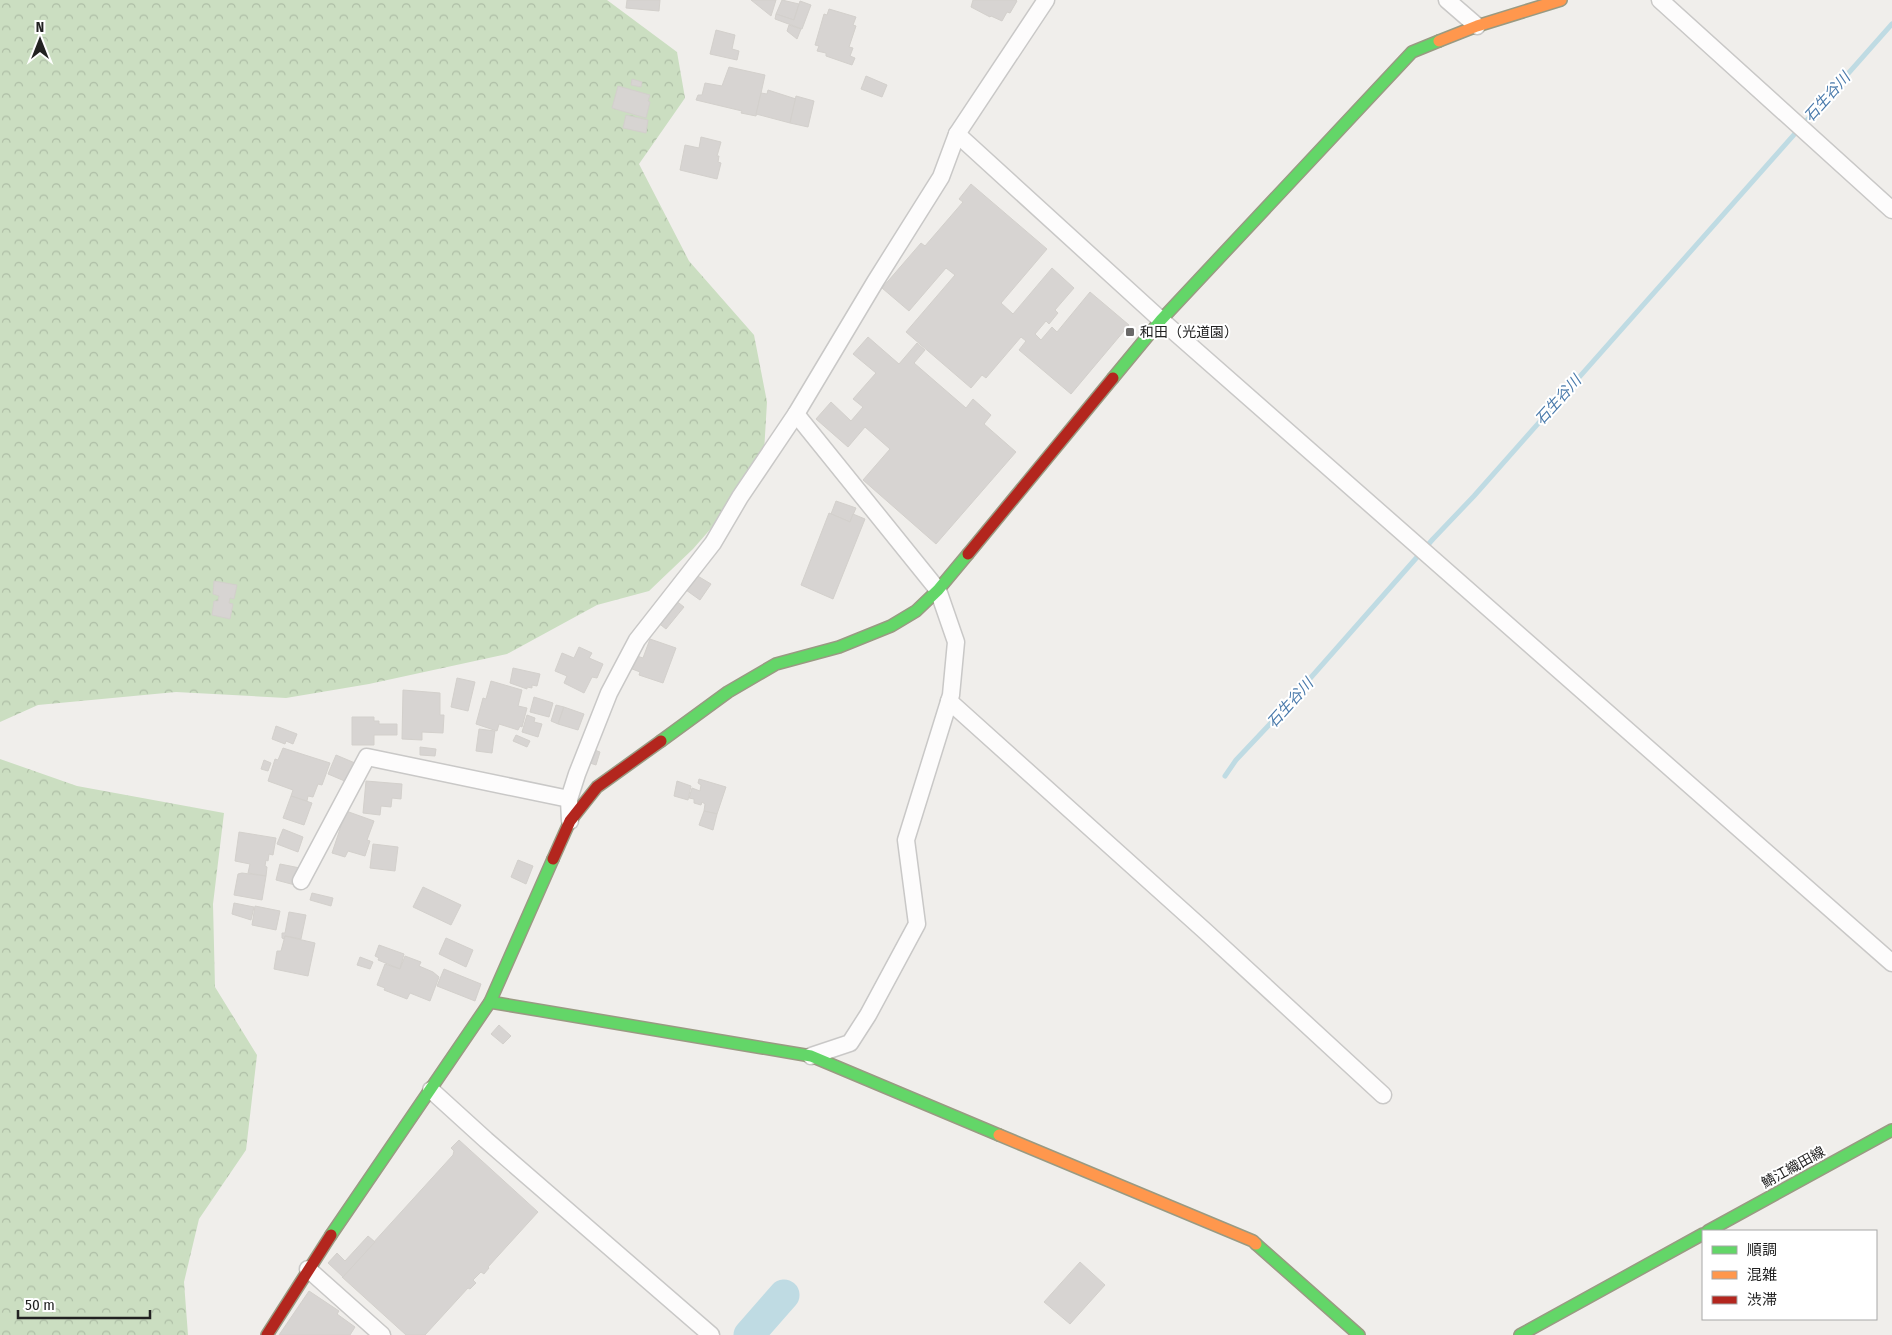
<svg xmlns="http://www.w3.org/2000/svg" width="1892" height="1335" font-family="'Fira Sans Condensed','Noto Sans JP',sans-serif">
  <defs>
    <pattern id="forest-crowns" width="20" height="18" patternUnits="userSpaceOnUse" patternTransform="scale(1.25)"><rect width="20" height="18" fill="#cbdec1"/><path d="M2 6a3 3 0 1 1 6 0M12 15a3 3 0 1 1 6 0" fill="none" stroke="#aebea6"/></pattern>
  </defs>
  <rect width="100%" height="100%" fill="#f0eeeb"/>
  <!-- forest -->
  <g fill="url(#forest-crowns)">
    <polygon points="0,0 607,0 677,52 685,98 639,164 689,261 754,335 767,402 763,469 693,549 649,591 597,605 507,654 369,684 286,698 176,692 38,705 0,722"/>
    <polygon points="0,759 77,786 224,813 213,904 215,987 257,1055 246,1150 199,1219 184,1282 188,1335 0,1335"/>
  </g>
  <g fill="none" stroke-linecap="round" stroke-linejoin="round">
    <!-- stream -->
    <polyline stroke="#bfdbe3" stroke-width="5" points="1225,776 1236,760 1269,725 1433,539 1474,496 1892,24"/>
    <!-- river -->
    <polyline stroke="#bfdbe3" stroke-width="31" points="749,1335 784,1295"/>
  </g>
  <!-- building -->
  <g fill="#d7d4d2" stroke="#d3d0cc">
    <polygon points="627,0 660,0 659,11 626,8"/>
    <polygon points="751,0 776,0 771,16"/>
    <polygon points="782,0 799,4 794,20 776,14"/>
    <polygon points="973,0 1016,0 1017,1 1010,13 1007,12 1002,21 991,16 990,17 971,7"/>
    <polygon points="800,1 811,5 802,29 775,19 776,14 794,20"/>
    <polygon points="829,9 856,17 853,25 856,26 849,47 853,48 850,56 855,58 852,65 826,56 826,53 817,51 819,46 815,45 824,14 827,15"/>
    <polygon points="789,25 801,29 797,39 787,31"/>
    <polygon points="716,30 735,35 732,49 739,51 737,60 710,54"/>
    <polygon points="729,67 765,75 756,116 741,113 742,111 696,100 698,95 702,95 705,83 722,86"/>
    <polygon points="866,76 887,85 882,97 861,89"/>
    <polygon points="632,79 642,82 641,87 631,85"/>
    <polygon points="618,86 650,95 648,101 650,102 646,118 612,108"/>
    <polygon points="768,90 796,99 790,123 756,114 761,93 767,94"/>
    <polygon points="796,96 814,101 808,127 790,123"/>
    <polygon points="626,115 648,120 646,133 623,128"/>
    <polygon points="701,137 721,142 717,156 719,156 718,162 721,163 717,179 680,170 685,145 699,148"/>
    <polygon points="971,184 1047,249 1001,303 1013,314 1052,268 1074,288 1055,310 1058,313 1049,324 1046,321 1035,334 1041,340 1052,327 1057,332 1090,292 1129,325 1071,394 1019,350 1026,341 1021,337 986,378 982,375 971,388 906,332 955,275 946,268 909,311 882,288 921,243 925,246 963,202 959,199"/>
    <polygon points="868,337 899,364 917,343 925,350 914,363 966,408 973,399 991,415 984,424 1016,452 936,544 863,480 890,449 865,427 848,447 816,419 831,402 851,421 863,407 853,399 876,373 853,354"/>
    <polygon points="836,501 856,508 850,522 831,514"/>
    <polygon points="829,513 850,522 853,514 865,519 833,599 801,585"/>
    <polygon points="696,575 711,584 700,600 686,590"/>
    <polygon points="214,581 237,585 234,599 230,598 229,603 233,604 230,619 212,615 214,601 218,601 219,596 213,594"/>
    <polygon points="675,600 684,607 666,629 657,622"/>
    <polygon points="650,639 676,648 663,683 639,675 640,672 627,667 631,654 643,658"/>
    <polygon points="579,647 592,653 589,658 603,664 597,678 592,677 584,693 564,683 567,676 555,671 562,653 574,658"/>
    <polygon points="513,668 540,674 537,686 532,685 532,688 527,687 527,689 510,683"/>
    <polygon points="457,678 475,682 468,711 451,707"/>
    <polygon points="491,681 522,690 518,706 527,708 522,727 520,726 518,730 499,724 497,731 476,724 483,698 486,699"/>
    <polygon points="403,690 440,693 440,715 444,715 443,733 422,732 422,740 402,739"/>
    <polygon points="534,697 553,703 549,717 530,712"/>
    <polygon points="556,705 564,707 558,724 551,721"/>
    <polygon points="564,707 584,714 578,730 558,724"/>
    <polygon points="527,715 535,718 534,722 542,724 538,737 522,732"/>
    <polygon points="352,717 374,717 374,721 379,721 379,724 397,724 397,735 374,735 374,745 352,745"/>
    <polygon points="276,726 297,734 293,744 286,741 285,744 272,739"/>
    <polygon points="479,729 495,731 492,753 476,751"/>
    <polygon points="516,735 530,741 527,747 513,741"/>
    <polygon points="420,747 436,749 435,756 420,755"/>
    <polygon points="283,748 330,763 322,785 318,784 313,797 308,796 307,801 291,796 293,790 268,781 275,759 278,760"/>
    <polygon points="592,749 600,752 596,765 587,762"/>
    <polygon points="336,755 355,763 347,782 328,774"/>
    <polygon points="264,760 271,763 268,771 261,769"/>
    <polygon points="699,779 726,787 717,814 704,811 705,804 702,802 701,805 694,803 694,799 689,798 692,788 700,791 701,785 698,783"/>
    <polygon points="366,781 402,784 401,799 392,798 391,807 381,806 380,815 363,813"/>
    <polygon points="677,781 691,786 688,800 674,796"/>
    <polygon points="291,796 312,803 304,825 283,818"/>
    <polygon points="346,811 374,821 367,840 370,841 365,856 348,851 345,857 332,853"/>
    <polygon points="704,811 717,814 713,830 699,825"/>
    <polygon points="283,829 303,837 298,852 277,844"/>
    <polygon points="239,832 276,838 273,855 269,854 268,861 266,860 265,866 267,867 266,876 248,873 250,864 235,861"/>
    <polygon points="373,844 398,847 395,871 370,868"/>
    <polygon points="518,860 533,866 526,884 511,877"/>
    <polygon points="280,864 300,868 295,885 276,880"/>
    <polygon points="242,873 266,876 262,900 234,895 238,874"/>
    <polygon points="423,887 461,905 451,925 413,907"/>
    <polygon points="312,893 333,898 331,906 310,900"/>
    <polygon points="234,903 254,907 251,920 232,914"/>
    <polygon points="255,906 280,911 276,930 252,925"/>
    <polygon points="289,912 306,915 301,939 285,936 284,939 282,938 282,933 285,933"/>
    <polygon points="285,936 315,943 308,976 274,969 277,951 281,951"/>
    <polygon points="446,938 473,950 466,967 439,954"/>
    <polygon points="379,945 404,954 400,969 378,960 379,958 375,956"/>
    <polygon points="405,956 421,962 419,966 433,972 439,977 430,1001 410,993 407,999 384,990 385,988 377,985 385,964 400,969"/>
    <polygon points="360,957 373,962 370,969 357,965"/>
    <polygon points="444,969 481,984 475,1001 437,986"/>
    <polygon points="499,1025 511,1036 503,1044 491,1034"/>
    <polygon points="459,1140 538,1212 488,1267 489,1268 484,1274 481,1272 473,1280 476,1283 470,1289 468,1288 425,1335 406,1335 342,1277 453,1155 454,1151 451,1148"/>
    <polygon points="368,1236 375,1242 343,1277 328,1263 337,1253 345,1261"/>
    <polygon points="1080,1262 1105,1285 1070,1324 1044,1302"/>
    <polygon points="309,1291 339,1311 337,1314 355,1327 350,1335 279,1335"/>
  </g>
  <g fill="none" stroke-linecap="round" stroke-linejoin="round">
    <defs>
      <g id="street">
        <polyline points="1447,0 1477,26"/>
        <polyline points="1660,0 1892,210"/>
        <polyline points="957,134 1161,320 1892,963"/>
        <polyline points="796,414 938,590 956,642 951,695 906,840 917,924 868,1015 850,1043 811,1056"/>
        <polyline points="949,701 1205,931 1383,1095"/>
        <polyline points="570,821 569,799 577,774 609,693 637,640 713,543 740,497 796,414 875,282 941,177 957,134 1046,0"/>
        <polyline points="301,881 367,757 569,799"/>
        <polyline points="431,1090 486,1140 711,1335"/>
        <polyline points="308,1269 382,1335"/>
      </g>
      <g id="fast">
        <polyline points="1113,378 1161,320 1412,52 1439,41"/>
        <polyline points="661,741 728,692 776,664 839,647 891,626 916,611 938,590 968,554"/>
        <polyline points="490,1002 811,1056 999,1135"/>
        <polyline points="1708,1231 1892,1130"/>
        <polyline points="331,1235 490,1002 553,859"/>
        <polyline points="1256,1244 1359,1335"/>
        <polyline points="1520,1335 1703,1234"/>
      </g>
      <g id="slow">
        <polyline points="1439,41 1477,26 1561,0"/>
        <polyline points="999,1135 1253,1241 1256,1244"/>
      </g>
      <g id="jam">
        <polyline points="968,554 1113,378"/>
        <polyline points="553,859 570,821 597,787 661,741"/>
        <polyline points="267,1335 331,1235"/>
      </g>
    </defs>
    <!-- street casing -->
    <use href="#street" stroke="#c9c8c7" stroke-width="19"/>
    <!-- fast casing -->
    <use href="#fast" stroke="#999a82" stroke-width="14"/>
    <!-- slow casing -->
    <use href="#slow" stroke="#999a82" stroke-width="14"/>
    <!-- jam casing -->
    <use href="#jam" stroke="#999a82" stroke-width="14"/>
    <!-- street -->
    <use href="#street" stroke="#fdfcfc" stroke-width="16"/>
    <!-- fast -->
    <use href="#fast" stroke="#63d668" stroke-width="11"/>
    <!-- slow -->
    <use href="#slow" stroke="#ff974d" stroke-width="11"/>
    <!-- jam -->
    <use href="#jam" stroke="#b3261e" stroke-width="11"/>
  </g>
  <!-- markers -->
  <rect fill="#6a6968" stroke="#fff" stroke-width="2" x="1125" y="327" width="10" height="10" rx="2.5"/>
  <g text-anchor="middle" stroke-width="4" stroke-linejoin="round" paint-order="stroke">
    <!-- poi labels -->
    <g font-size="14" fill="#222" stroke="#fff" text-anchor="start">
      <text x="1140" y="337">和田（光道園）</text>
    </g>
    <!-- street labels -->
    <g font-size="14" fill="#222" stroke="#fff">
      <text transform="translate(1793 1167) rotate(-29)" y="5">鯖江織田線</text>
    </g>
    <!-- water labels -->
    <g font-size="15" font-style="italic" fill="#4a7aab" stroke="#fff">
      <text transform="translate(1827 97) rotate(-48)" y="5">石生谷川</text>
      <text transform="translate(1558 400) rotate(-48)" y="5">石生谷川</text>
      <text transform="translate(1290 703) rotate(-48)" y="5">石生谷川</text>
    </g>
  </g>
  <!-- legend -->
  <rect x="1702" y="1230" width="175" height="90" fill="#ffffff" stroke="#a7a7a7"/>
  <rect x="1712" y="1246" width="25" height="8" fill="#63d668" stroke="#a7a7a7"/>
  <text x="1747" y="1255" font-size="15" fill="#222222">順調</text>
  <rect x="1712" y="1271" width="25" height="8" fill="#ff974d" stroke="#a7a7a7"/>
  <text x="1747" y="1280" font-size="15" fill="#222222">混雑</text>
  <rect x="1712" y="1296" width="25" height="8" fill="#b3261e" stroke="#a7a7a7"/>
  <text x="1747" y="1305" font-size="15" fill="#222222">渋滞</text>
  <!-- north arrow -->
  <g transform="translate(40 40)" stroke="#ffffff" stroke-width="4" paint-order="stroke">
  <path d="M0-4L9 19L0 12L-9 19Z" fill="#222222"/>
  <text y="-8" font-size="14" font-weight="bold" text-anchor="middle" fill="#222222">N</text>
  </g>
  <!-- scale -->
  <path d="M18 1310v8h132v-8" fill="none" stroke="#222222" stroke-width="2.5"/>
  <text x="25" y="1310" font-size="15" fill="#222222" stroke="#ffffff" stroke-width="4" paint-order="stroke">50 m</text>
</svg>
